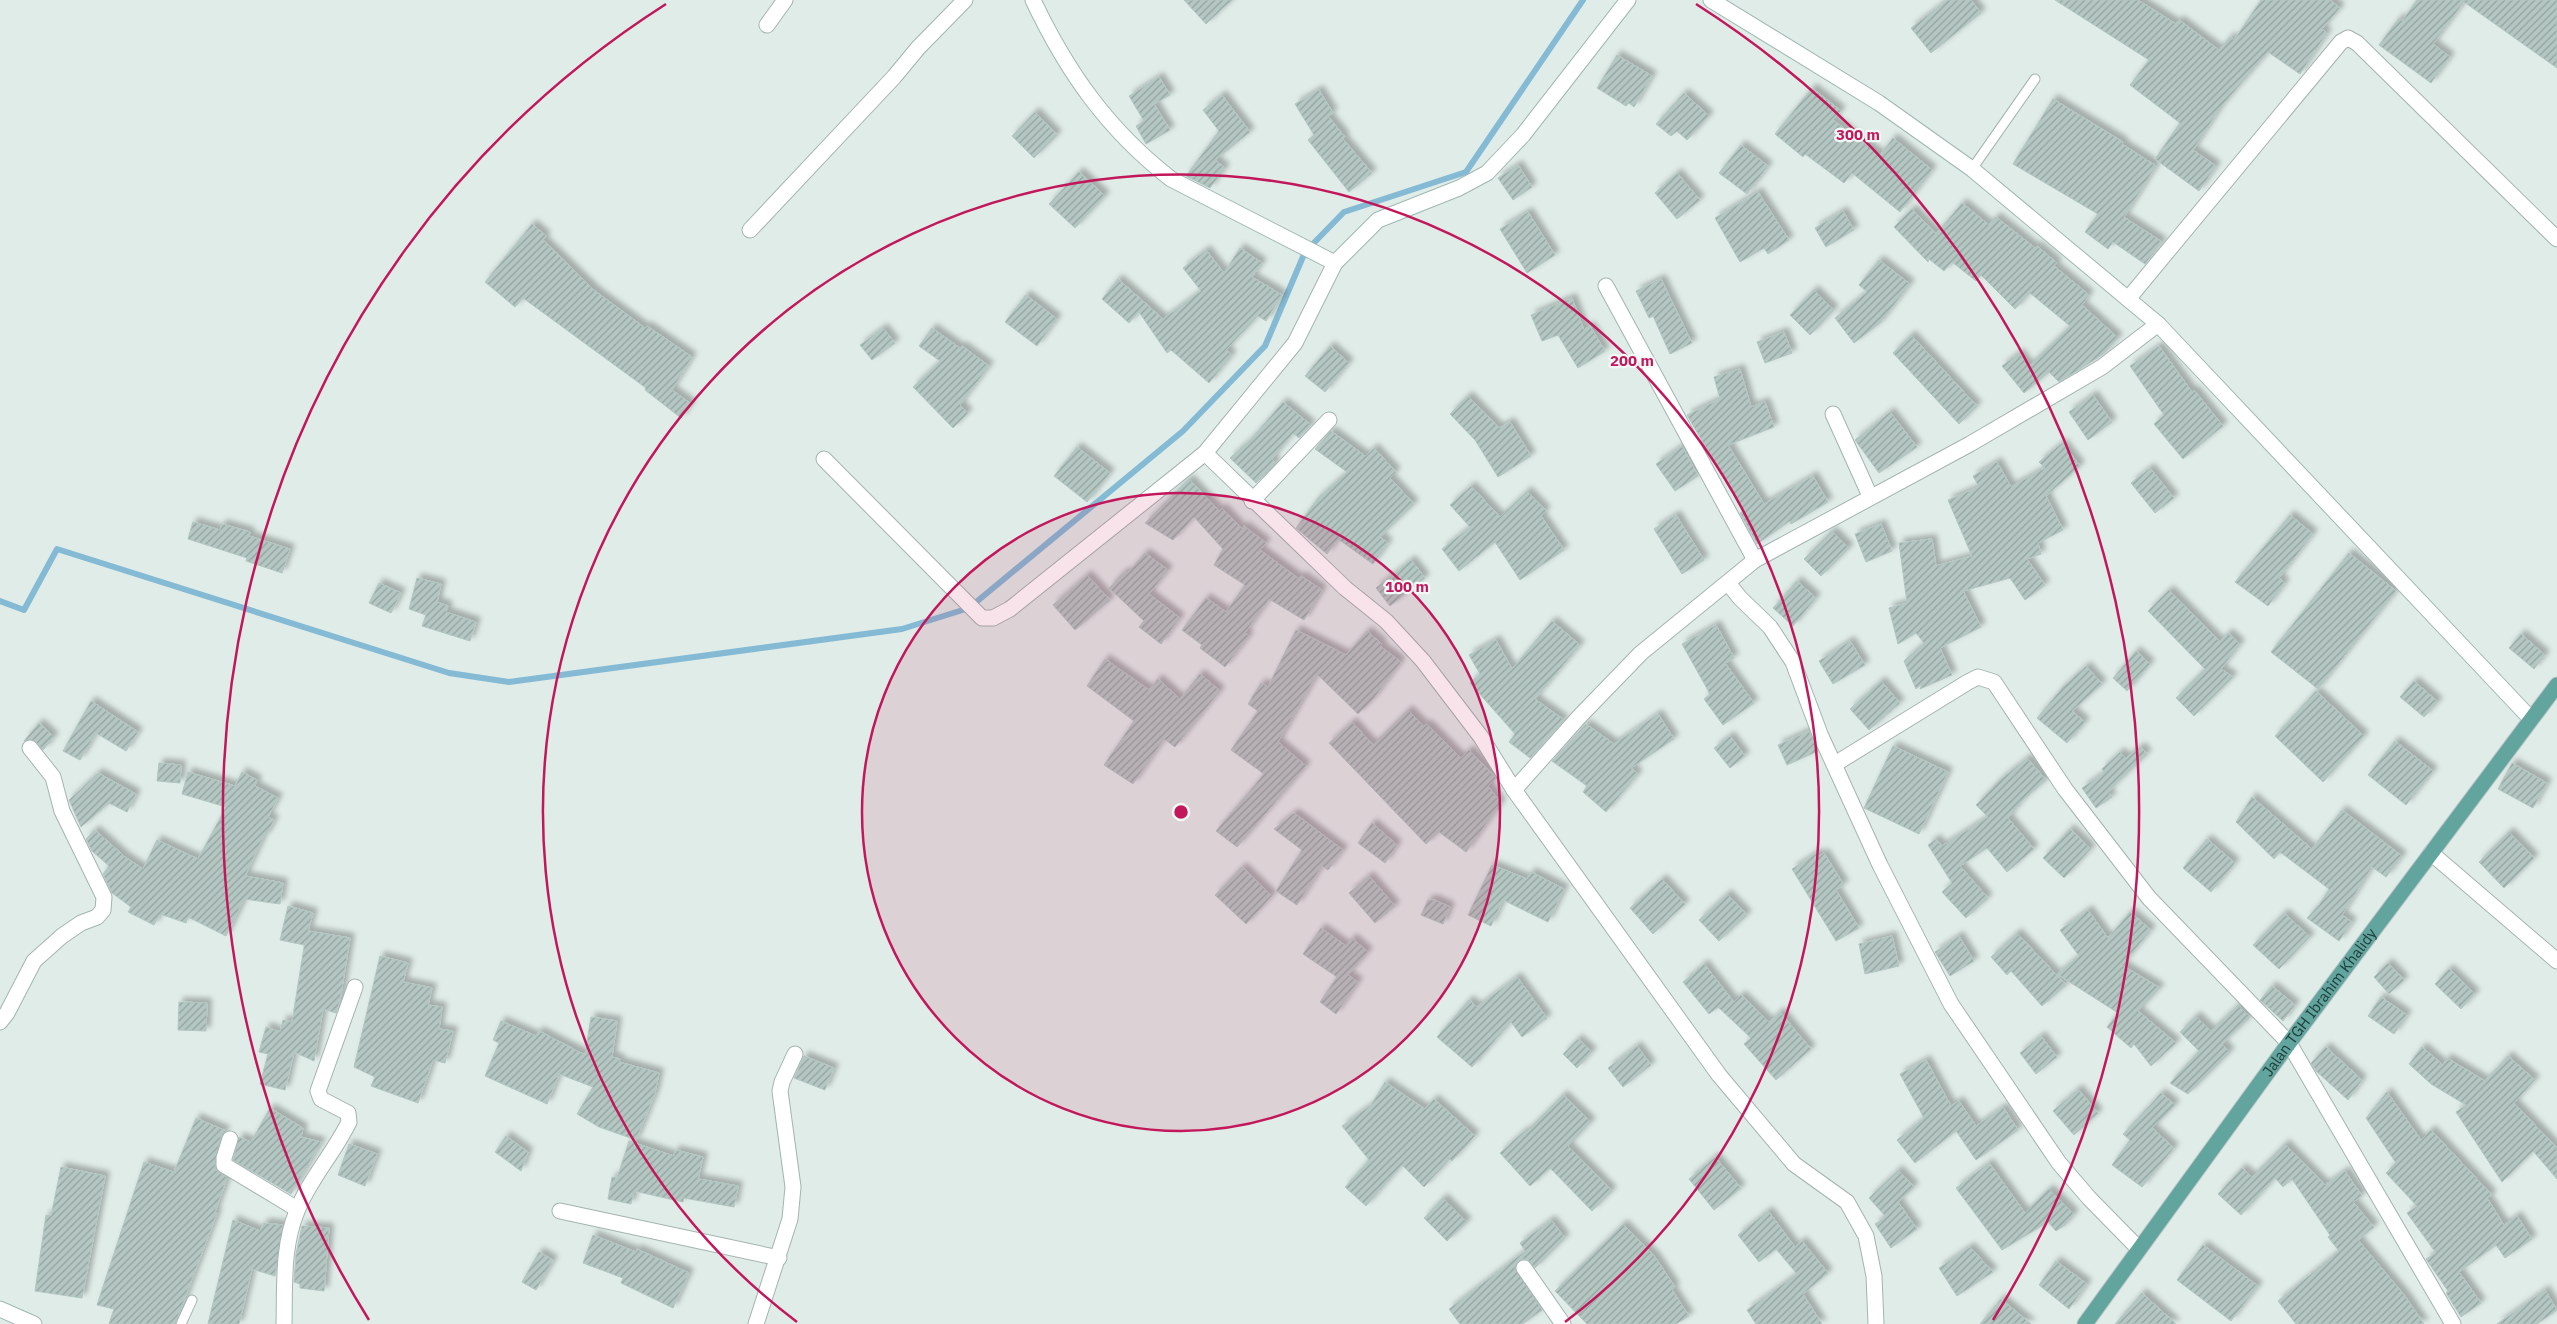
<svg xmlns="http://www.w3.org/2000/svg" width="2557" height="1324" font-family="'IBM Plex Sans',sans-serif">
  <defs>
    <pattern id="building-hatch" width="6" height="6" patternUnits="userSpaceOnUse" patternTransform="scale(1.25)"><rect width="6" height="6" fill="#b5c7c2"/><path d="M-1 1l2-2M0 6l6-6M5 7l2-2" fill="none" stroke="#93a39f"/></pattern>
    <filter id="shadow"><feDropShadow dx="4.5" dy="-4.5" stdDeviation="2.5" flood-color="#0004"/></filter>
  </defs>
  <rect width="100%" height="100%" fill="#e0ece8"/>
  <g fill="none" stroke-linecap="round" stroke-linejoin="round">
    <!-- stream -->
    <polyline stroke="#85bad4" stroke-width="6" points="0,601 24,610 57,549 449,673 509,682 902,629 969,608 1183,431 1265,346 1305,252 1344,212 1466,172 1583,0"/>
  </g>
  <!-- building -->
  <g fill="url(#building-hatch)" stroke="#b2c6c1" filter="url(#shadow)">
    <polygon points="1184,0 1232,0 1206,24"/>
    <polygon points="1947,0 1971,0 1981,13 1931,53 1911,28"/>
    <polygon points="2055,0 2138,0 2176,24 2179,20 2219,50 2230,37 2234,40 2261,0 2330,0 2340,8 2322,29 2327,33 2300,74 2268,52 2220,108 2193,150 2216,166 2199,191 2155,159 2180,123 2130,85 2149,60"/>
    <polygon points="2417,0 2557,0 2557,68 2464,2 2433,44 2450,57 2431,83 2379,45 2399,18 2402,21"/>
    <polygon points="1617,55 1652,76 1634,107 1629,103 1626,106 1597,88"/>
    <polygon points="1159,77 1170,95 1154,104 1170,130 1146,144 1136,126 1144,121 1129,96"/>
    <polygon points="1812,88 1841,111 1833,120 1880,155 1893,138 1932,170 1900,212 1852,173 1844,183 1805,154 1803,157 1775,134"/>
    <polygon points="1319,90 1333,113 1328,116 1345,137 1343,139 1372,173 1349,192 1308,140 1314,135 1295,104"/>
    <polygon points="1684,93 1709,116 1687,140 1677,131 1671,136 1656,124"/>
    <polygon points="1222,95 1250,132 1215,160 1225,168 1210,188 1186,176 1219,131 1203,110"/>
    <polygon points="2053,99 2123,142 2122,144 2156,166 2124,217 2162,242 2145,264 2113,242 2108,249 2085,232 2098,214 2013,164"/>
    <polygon points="1035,112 1057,135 1034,158 1012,136"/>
    <polygon points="1741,145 1768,166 1747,194 1719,173"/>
    <polygon points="1518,165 1532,187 1513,200 1498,178"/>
    <polygon points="1079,172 1105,196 1075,228 1049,204"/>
    <polygon points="1677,173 1700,200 1677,219 1655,193"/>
    <polygon points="1758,192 1789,240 1768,254 1764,248 1740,262 1715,218"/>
    <polygon points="1962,203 1989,225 1996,217 2035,248 2037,246 2057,263 2054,266 2089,295 2082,305 2118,338 2102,355 2059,382 2049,372 2024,393 2002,366 2019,353 2029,366 2070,326 2030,293 2015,309 1981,275 1976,281 1952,262 1944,271 1929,259 1928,262 1894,227 1912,209 1936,234"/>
    <polygon points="1843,211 1854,230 1826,247 1815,228"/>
    <polygon points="1528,212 1555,255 1527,273 1500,229"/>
    <polygon points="532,224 546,236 543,240 595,291 645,328 647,326 692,357 672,390 691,404 681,418 645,390 646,388 523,298 515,307 485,282"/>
    <polygon points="1240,248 1262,263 1252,277 1282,295 1266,321 1258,316 1226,350 1232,355 1209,383 1171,350 1167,353 1139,312 1129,323 1102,299 1118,279 1163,319 1201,291 1183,268 1206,250 1224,273"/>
    <polygon points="1879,260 1910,284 1880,323 1854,343 1835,318 1867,292 1859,285"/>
    <polygon points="1661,279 1692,343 1670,354 1653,316 1649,318 1636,291"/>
    <polygon points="1814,290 1834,310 1810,335 1790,315"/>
    <polygon points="1026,295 1057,319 1037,346 1005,322"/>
    <polygon points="1572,298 1584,330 1590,326 1605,351 1578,368 1558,335 1542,341 1531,315"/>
    <polygon points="883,328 895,343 872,360 860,345"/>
    <polygon points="932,328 960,348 962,346 989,366 960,405 968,413 953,428 913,387 940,361 919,346"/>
    <polygon points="1784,332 1792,353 1765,363 1757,342"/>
    <polygon points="1911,335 1977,406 1959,424 1893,353"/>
    <polygon points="1330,346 1349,363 1325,392 1305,376"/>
    <polygon points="2159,346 2192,392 2194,390 2223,426 2183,459 2154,424 2164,415 2130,366"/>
    <polygon points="1740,369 1751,407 1765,402 1774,427 1728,445 1764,504 1813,476 1828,502 1791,524 1790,521 1757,544 1740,513 1743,511 1687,415 1720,399 1714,377"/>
    <polygon points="2093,395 2112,422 2088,440 2069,412"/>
    <polygon points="1468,396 1499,428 1510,422 1531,456 1498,477 1475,440 1450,414"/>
    <polygon points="1283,402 1311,425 1299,438 1293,433 1272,459 1276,463 1256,483 1230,458 1251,439"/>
    <polygon points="1890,412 1917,447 1879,473 1855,440"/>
    <polygon points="1331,431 1365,456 1374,448 1396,472 1390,478 1414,504 1380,537 1388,543 1373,564 1338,539 1327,554 1296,528 1318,498 1347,472 1315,449"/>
    <polygon points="2062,443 2080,466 2046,496 2063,530 2038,543 2041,554 2027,559 2045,585 2025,600 2010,578 1963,591 1981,627 1940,648 1952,675 1920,689 1922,684 1916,689 1904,661 1924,643 1916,633 1898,644 1889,608 1907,603 1899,543 1932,539 1936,566 1972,556 1948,500 1979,487 1973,476 1997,462 2011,487 2045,468 2039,462"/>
    <polygon points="1682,446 1698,476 1675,491 1656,464"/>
    <polygon points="1077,447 1110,473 1087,502 1054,476"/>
    <polygon points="2150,468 2174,498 2155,513 2131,483"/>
    <polygon points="1189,479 1219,511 1222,508 1242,529 1244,526 1266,543 1260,550 1299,579 1301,576 1322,590 1304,620 1269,599 1245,633 1249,636 1225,667 1200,648 1202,645 1182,630 1206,598 1226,612 1245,585 1214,565 1223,549 1194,517 1173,540 1145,523"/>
    <polygon points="1471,486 1500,517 1527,491 1546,511 1541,516 1564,550 1520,580 1495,542 1459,571 1442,549 1470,527 1450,505"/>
    <polygon points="1676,515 1704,560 1682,574 1654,529"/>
    <polygon points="2290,515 2313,534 2279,578 2285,583 2268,606 2235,582"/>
    <polygon points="193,522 220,530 222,524 250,532 249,536 290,549 282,573 246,561 247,558 188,539"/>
    <polygon points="1881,524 1892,551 1866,562 1855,534"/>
    <polygon points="1832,531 1849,548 1821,576 1804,559"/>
    <polygon points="1145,553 1168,570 1149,594 1180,618 1161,644 1139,627 1144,621 1109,588 1124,572 1127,574"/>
    <polygon points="2349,553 2396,591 2318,689 2271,652"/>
    <polygon points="1411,560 1425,578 1390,606 1376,588"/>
    <polygon points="1087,575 1110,600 1075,630 1053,605"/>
    <polygon points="417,578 441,584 437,602 448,606 446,612 476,622 470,641 422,626 426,615 409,609"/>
    <polygon points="1797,581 1816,598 1793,626 1773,608"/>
    <polygon points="379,583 401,593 391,613 369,603"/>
    <polygon points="2169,590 2220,642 2228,633 2240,644 2221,669 2233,677 2194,716 2176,698 2205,669 2148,611"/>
    <polygon points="1552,621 1580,645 1535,699 1564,720 1530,758 1509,742 1515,734 1470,683 1480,674 1469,655 1496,640 1512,669"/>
    <polygon points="1716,625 1734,658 1725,663 1754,703 1723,725 1704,699 1710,694 1682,644"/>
    <polygon points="1296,630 1346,655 1367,631 1382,644 1380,646 1401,662 1374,698 1358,714 1317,674 1278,742 1306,766 1237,847 1216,831 1264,774 1231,750 1258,711 1248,704 1261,683 1268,687"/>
    <polygon points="2521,634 2545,655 2534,669 2509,648"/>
    <polygon points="1850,641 1865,665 1833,684 1819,661"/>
    <polygon points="2136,651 2150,664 2127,691 2113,678"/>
    <polygon points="1105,659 1149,690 1158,679 1180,699 1200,674 1220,691 1175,747 1164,739 1133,784 1104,765 1134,721 1087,686"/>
    <polygon points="2086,666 2102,684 2072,711 2085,722 2067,743 2037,718 2062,688"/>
    <polygon points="1881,681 1900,703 1869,730 1850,709"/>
    <polygon points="2414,681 2438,702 2424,717 2400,697"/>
    <polygon points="2316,691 2364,736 2323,782 2275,736"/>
    <polygon points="91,701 138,732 126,751 96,733 80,760 63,751"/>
    <polygon points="1408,710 1424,726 1427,724 1461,758 1469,750 1496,778 1488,786 1501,803 1466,852 1439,832 1426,844 1329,743 1352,722 1373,745"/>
    <polygon points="1658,714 1674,739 1631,768 1638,774 1606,812 1583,792 1587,786 1552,761 1586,724 1614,744"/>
    <polygon points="39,723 54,737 43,750 34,740 24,741"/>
    <polygon points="1809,731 1818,751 1787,765 1778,745"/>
    <polygon points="1730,736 1745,756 1730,768 1714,748"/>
    <polygon points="2395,741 2433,771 2406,805 2368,775"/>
    <polygon points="1893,746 1948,772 1919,834 1864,808"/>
    <polygon points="2141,747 2147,754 2108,792 2112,797 2096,808 2082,788 2105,772 2102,769 2120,752 2126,758"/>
    <polygon points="2027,758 2046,780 2022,801 2008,818 2034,849 2007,872 1987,848 1960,866 1988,898 1966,918 1942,892 1952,883 1928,845 1936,839 1942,846 1988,817 1976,805 2000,780"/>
    <polygon points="159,763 181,765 180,783 157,781"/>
    <polygon points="2512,763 2547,783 2533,808 2498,789"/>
    <polygon points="188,772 235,786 242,772 257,780 255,786 278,798 268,817 274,820 266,836 264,835 245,876 283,883 280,904 244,899 226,936 188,917 186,923 160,914 154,925 128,912 131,907 112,893 103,874 109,866 92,851 86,839 95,830 125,857 143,869 157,840 198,859 226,807 182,794"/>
    <polygon points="98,773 136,794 127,812 109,803 81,827 69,800"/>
    <polygon points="2252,797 2312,849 2342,810 2402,856 2386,877 2372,867 2342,915 2352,922 2339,941 2307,918 2319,905 2329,889 2280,852 2274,859 2236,822"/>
    <polygon points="1294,813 1343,850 1328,870 1322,866 1297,905 1276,891 1302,850 1274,829"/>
    <polygon points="1372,823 1397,845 1385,863 1358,843"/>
    <polygon points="2070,829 2091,849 2064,878 2043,858"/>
    <polygon points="2509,832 2534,858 2504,888 2479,862"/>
    <polygon points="2207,839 2235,863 2211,892 2183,868"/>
    <polygon points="1817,853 1819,856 1824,853 1844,885 1836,890 1859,928 1836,941 1792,869"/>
    <polygon points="1492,865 1527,879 1531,872 1564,889 1548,922 1503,900 1491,926 1468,915"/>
    <polygon points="1242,867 1272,896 1246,924 1215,895"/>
    <polygon points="1369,876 1395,906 1375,923 1349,893"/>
    <polygon points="1662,879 1685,904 1653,934 1630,908"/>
    <polygon points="1727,894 1747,915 1719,941 1699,920"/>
    <polygon points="1428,900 1435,900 1450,907 1443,924 1421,915"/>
    <polygon points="288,906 313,913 308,931 350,938 340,1000 336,1013 323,1009 314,1061 294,1052 285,1090 260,1084 268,1054 259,1052 266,1027 280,1032 283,1020 292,1022 305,941 304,945 280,940"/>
    <polygon points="2088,910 2108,938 2130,912 2151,930 2122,965 2160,988 2138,1011 2176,1043 2151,1066 2134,1044 2131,1048 2107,1027 2118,1013 2057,974 2079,956 2060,930"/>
    <polygon points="2284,913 2310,937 2279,969 2253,945"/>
    <polygon points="1321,928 1346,946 1352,938 1368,952 1348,975 1358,982 1336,1014 1320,1002 1337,977 1303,954"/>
    <polygon points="2017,933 2066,985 2042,1006 2011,971 2007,975 1991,957"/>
    <polygon points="1892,936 1899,966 1865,974 1859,944"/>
    <polygon points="1959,936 1974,961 1950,976 1935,952"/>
    <polygon points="380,956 408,963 403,982 432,988 428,1005 442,1007 439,1029 453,1031 445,1063 433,1060 418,1103 371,1086 375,1077 354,1067"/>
    <polygon points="2388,963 2404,980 2389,994 2374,977"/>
    <polygon points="1704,964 1734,1002 1741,995 1769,1022 1780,1012 1811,1049 1776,1080 1744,1044 1751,1038 1718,1007 1709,1014 1683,982"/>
    <polygon points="2449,969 2475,994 2461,1009 2435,984"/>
    <polygon points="1517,977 1547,1018 1522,1037 1511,1022 1472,1067 1437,1037 1469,1000 1477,1007"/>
    <polygon points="2272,986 2295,1005 2283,1021 2260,1000"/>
    <polygon points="2381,997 2407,1015 2394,1034 2368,1016"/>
    <polygon points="179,1002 207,1003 206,1031 178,1030"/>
    <polygon points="2238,1005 2250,1017 2222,1044 2230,1052 2188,1094 2170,1083 2199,1051 2180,1032 2196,1016 2211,1031"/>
    <polygon points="591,1017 617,1021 612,1057 620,1059 619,1062 659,1073 655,1093 636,1140 599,1127 577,1114 593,1087 559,1074 547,1104 485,1076 499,1043 493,1040 501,1021 536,1036 539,1031 585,1055"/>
    <polygon points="2041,1036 2057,1057 2036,1074 2020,1053"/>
    <polygon points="1578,1039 1592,1052 1577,1068 1563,1054"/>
    <polygon points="1637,1046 1651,1065 1623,1087 1608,1068"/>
    <polygon points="2326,1047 2362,1080 2348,1100 2316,1071 2311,1063"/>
    <polygon points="2422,1047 2443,1065 2447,1058 2485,1081 2508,1056 2535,1080 2514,1103 2557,1148 2557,1179 2533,1151 2502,1182 2456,1112 2466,1105 2431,1084 2409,1064"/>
    <polygon points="804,1056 834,1068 825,1090 794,1078"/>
    <polygon points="1926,1060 1951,1106 1959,1101 1976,1126 2003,1107 2018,1130 1976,1160 1956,1131 1915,1163 1897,1140 1924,1118 1900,1074"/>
    <polygon points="1385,1082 1425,1109 1434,1099 1475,1136 1452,1161 1450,1159 1424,1187 1402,1165 1366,1206 1345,1187 1369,1160 1342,1126 1371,1105"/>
    <polygon points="2078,1089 2098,1113 2074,1135 2053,1111"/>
    <polygon points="2387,1092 2421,1140 2431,1130 2492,1195 2487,1198 2504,1225 2517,1216 2532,1239 2505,1258 2496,1245 2459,1272 2481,1303 2461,1317 2446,1293 2448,1291 2426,1259 2436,1253 2407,1213 2417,1206 2386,1173 2396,1163 2366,1118"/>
    <polygon points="2161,1093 2175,1105 2152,1128 2174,1148 2142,1187 2112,1165 2130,1140 2123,1134"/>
    <polygon points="1563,1095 1591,1122 1568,1146 1612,1191 1592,1211 1550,1168 1530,1186 1500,1153 1524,1131 1525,1133"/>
    <polygon points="270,1108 303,1128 301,1137 321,1142 291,1194 233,1160 239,1137 251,1142"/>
    <polygon points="196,1118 226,1131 221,1136 215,1165 216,1170 227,1178 215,1212 217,1213 175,1324 109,1324 114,1309 97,1305 144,1162 174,1172"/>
    <polygon points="506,1136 528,1152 521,1171 495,1152"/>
    <polygon points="629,1141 674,1156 675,1150 703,1157 698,1179 738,1186 734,1207 684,1198 683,1202 634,1191 631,1204 608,1199 612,1177 617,1178"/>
    <polygon points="349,1144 377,1154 365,1186 338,1175"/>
    <polygon points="2285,1144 2325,1185 2345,1171 2362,1196 2353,1202 2374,1227 2358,1240 2405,1296 2424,1324 2296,1324 2278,1301 2339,1251 2328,1237 2330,1235 2292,1179 2283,1187 2275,1178 2241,1215 2218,1194 2242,1168 2252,1177"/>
    <polygon points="1715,1157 1741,1188 1714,1210 1689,1179"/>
    <polygon points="1989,1163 2025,1213 2049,1189 2074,1214 2065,1225 2056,1231 2048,1222 2002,1250 1956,1188"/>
    <polygon points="61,1167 105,1176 82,1298 35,1291 46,1215 51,1216"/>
    <polygon points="1898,1170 1914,1187 1898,1202 1917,1229 1891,1248 1875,1224 1886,1217 1869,1198"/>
    <polygon points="1443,1198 1467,1222 1447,1241 1424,1218"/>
    <polygon points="1768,1211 1795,1247 1802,1241 1828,1273 1803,1294 1822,1324 1756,1324 1747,1310 1797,1274 1776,1249 1759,1262 1738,1235"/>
    <polygon points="233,1220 260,1231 264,1223 283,1225 275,1276 252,1269 239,1324 208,1324"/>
    <polygon points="1551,1220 1565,1238 1535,1268 1528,1260 1524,1259 1518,1261 1515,1268 1542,1310 1523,1324 1460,1324 1449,1309 1525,1251 1520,1243"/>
    <polygon points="1623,1224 1655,1257 1675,1287 1672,1290 1689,1316 1676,1324 1587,1324 1555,1291"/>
    <polygon points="302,1226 329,1228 324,1291 300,1288 300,1284 294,1282 296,1254"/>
    <polygon points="593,1235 636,1252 637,1249 689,1273 673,1308 621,1283 623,1278 583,1263"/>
    <polygon points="2203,1245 2258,1286 2231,1321 2177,1280"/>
    <polygon points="1970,1247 1993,1272 1957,1296 1939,1268"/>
    <polygon points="539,1252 553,1260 536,1290 522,1282"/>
    <polygon points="2056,1261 2087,1284 2069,1309 2039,1285"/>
    <polygon points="2545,1290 2557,1310 2537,1324 2497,1324"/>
    <polygon points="2142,1293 2176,1324 2115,1324"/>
    <polygon points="2001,1299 2031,1324 1980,1324"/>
  </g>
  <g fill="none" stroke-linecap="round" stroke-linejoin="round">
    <defs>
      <g id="lane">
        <polyline points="1972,169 2035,79"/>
        <polyline points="181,1324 192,1300"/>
      </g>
      <g id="street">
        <polyline points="767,25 785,0"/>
        <polyline points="750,230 894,77 918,48 965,0"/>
        <polyline points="1606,286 1755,560"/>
        <polyline points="2128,299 2341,42 2348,38 2357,43 2557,239"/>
        <polyline points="1833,414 1870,496"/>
        <polyline points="1205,453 1345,588 1386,621 1423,661 1481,737 1514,790 1719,1075 1794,1164 1847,1202 1866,1236 1874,1276 1876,1324"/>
        <polyline points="824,459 982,618 993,618 1010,609 1205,453 1295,343 1335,263"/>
        <polyline points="1252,501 1329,420"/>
        <polyline points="1728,583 1740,598 1770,627 1793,662 1820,734 1880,865 1951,1004 2059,1163 2089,1198 2139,1249"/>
        <polyline points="1835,764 1968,682 1978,677 1994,682 2065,789 2149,898 2289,1043 2453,1324"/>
        <polyline points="1514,790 1579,717 1641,653 1755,560 1970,444 2102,367 2158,324"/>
        <polyline points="2431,853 2557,961"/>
        <polyline points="0,1022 7,1013 34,961 62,936 81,923 97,917 103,910 104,897 62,811 53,777 30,748"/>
        <polyline points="230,1139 224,1158 224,1165 297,1209"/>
        <polyline points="560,1211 779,1258"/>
        <polyline points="1524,1268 1563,1324"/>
        <path d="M284,1324C285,1286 282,1247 297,1211C309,1180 334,1153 349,1122L348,1113L321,1099L318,1091L355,987"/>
        <polyline points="756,1324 790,1219 793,1187 780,1091 782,1082 795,1054"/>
      </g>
      <g id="secondary">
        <path d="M1033,0C1067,72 1108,130 1171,179L1335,263L1378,220L1459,188L1487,173L1523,135L1628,0"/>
        <polyline points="1711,0 1879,103 1972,169 2158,324 2531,719"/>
        <polyline points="0,1309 34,1324"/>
      </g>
      <g id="primary">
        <path id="s1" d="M2085,1324L2289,1043L2557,685"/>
      </g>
    </defs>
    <!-- lane casing -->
    <use href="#lane" stroke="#a3b4b0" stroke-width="11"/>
    <!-- street casing -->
    <use href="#street" stroke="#a3b4b0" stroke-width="17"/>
    <!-- secondary casing -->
    <use href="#secondary" stroke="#9eb8b3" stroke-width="17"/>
    <!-- primary casing -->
    <use href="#primary" stroke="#c1c9c8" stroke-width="17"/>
    <!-- lane -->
    <use href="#lane" stroke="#fff" stroke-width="9"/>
    <!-- street -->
    <use href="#street" stroke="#fff" stroke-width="15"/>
    <!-- secondary -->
    <use href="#secondary" stroke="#fff" stroke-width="15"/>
    <!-- primary -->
    <use href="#primary" stroke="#62a49e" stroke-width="15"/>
  </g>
  <!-- distance rings -->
  <circle cx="1181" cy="812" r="319" fill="#c2185b" fill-opacity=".12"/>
  <g fill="none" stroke="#c2185b" stroke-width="2.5">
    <circle cx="1181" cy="812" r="319"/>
    <path d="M797 1322A638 638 0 1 1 1565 1322"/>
    <path d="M369 1320A958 958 0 0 1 666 4M1696 4A958 958 0 0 1 1993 1320"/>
  </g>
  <g text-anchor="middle" stroke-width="4.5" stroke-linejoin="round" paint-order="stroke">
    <!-- street labels -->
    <g font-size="15" fill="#203d3a" stroke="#f1f8f6">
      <text dy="5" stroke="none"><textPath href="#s1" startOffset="398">Jalan TGH Ibrahim Khalidy</textPath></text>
    </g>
  </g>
  <circle cx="1181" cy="812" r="8" fill="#c2185b" stroke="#f1f8f6" stroke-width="2.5"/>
  <g font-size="15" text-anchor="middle" font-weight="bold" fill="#c2185b" stroke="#f1f8f6" stroke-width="4.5" stroke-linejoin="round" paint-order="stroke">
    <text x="1858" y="140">300 m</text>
    <text x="1632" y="366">200 m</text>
    <text x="1407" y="592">100 m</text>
  </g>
</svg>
